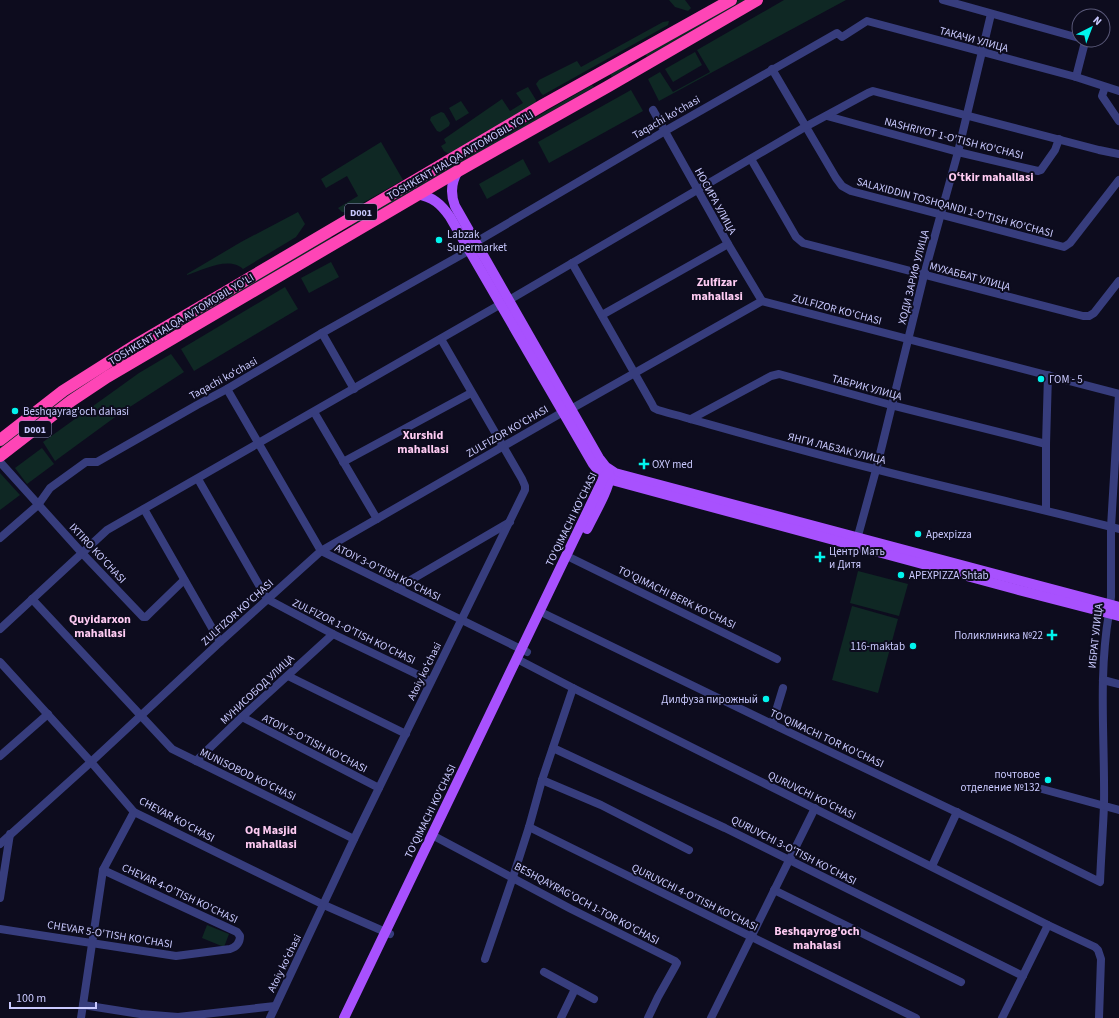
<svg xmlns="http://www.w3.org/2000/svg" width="1119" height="1018" font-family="'Source Sans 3',sans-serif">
  <rect width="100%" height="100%" fill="#0d0c1e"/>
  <!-- green -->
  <g fill="#0f2824">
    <polygon points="669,0 685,0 691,8 688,11 675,7"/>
    <polygon points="739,0 745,0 647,57 645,54"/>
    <polygon points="784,0 846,0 659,101 648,79 660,72 673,92 710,72 697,50"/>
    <polygon points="669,21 668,25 543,95 541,93 536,84 539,80 577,61 581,67 663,22"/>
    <polygon points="695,52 702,65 673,82 665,69"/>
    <polygon points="627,64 629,67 612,77 610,74"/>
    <polygon points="592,85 594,87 351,227 350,224"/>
    <polygon points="528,87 536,100 535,106 449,154 444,151 441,146 446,143 444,139 502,99 510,111 523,103 516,93"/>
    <polygon points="631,90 643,111 549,163 538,142"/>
    <polygon points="461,101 469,113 456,121 449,108"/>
    <polygon points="441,112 444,113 450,123 449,126 440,132 437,131 430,120 431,117"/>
    <polygon points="381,142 403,180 347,212 342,212 338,208 358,196 347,176 326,188 321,179"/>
    <polygon points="523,159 531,174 487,199 479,184"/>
    <path d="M298,212L305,224L296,237L243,269C229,256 203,270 187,275V274L241,242Z"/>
    <polygon points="330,236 332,238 146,348 0,450 0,445 72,392 111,366"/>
    <polygon points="331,262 339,277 309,293 301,278"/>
    <polygon points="285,287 298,309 194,371 181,349"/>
    <polygon points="171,354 184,372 122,412 55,461 43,442 139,373"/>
    <polygon points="42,448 54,464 27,484 15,468"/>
    <polygon points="0,473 20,495 0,510"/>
    <polygon points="858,571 908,584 899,616 850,603"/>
    <polygon points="852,606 898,619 878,693 832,680"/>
    <polygon points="207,925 229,934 224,947 202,938"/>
  </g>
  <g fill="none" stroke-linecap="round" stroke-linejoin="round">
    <!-- minor -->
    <g stroke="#373d7d" stroke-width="8">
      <polyline points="943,0 1079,38"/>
      <polyline points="772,69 836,178 842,186 851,191 1064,247 1070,243 1119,180"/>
      <polyline points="1076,77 1085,42 1084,40"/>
      <polyline points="1105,87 1102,96 1119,121"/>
      <polyline points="653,110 728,244 762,301"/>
      <polyline points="827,116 958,152 1038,171 1041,170 1055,150 1059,139"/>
      <polyline points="751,159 796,237 803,243 1083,316 1089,316 1094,313 1119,281"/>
      <polyline points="476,242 665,131 837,33 842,37 867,21 1076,77 1119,91"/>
      <path d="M572,263L652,404L654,408L658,410C730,430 802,451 875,469C956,490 1038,508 1119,529"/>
      <polyline points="509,300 805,127 868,93 873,91 1099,150 1119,154"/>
      <polyline points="602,315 728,244"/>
      <polyline points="322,333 354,389"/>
      <polyline points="227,389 321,551 527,652"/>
      <polyline points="571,409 762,301 1119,394"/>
      <polyline points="314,412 377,519"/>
      <polyline points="691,419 771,376 779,374 891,405 1046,444"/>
      <polyline points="0,462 82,553 143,617 146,617 150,613 184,580"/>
      <polyline points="343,462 471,393"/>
      <polyline points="198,479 267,599 333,634 431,681"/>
      <polyline points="144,509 220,642"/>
      <polyline points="1046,510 1046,444 1048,375"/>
      <polyline points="0,538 38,505 50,488 86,462 97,462 197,405 227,389 322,333 470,250"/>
      <polyline points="856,543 876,470 924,275 958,152 991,14"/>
      <polyline points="567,556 777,659"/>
      <polyline points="397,588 510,522"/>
      <polyline points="32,599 172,749 354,839"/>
      <polyline points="1110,604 1111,597 1111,527 1119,394"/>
      <path d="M545,614L772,724L1015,840L1100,882C1101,856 1103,831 1104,805C1105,741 1098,677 1109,613"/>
      <polyline points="0,629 107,530 501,304"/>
      <polyline points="517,659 573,688 1048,925 1095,947 1098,950 1101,959 1099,1018"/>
      <polyline points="0,662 91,762 134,812 324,905 390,934"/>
      <polyline points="288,676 406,734"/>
      <polyline points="1103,680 1119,684"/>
      <polyline points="242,717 379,788"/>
      <polyline points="772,724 783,688"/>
      <polyline points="553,748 725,828 1023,976"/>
      <polyline points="0,756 48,714"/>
      <polyline points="196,761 242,717 333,634"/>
      <polyline points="542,780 601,805 689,850"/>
      <polyline points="1042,789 1119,810"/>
      <polyline points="529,827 916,1018"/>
      <polyline points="432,835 571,909 675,961 677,963 676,965 658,997 648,1018"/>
      <polyline points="0,844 91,762 220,642 321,551 563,412"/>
      <polyline points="932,866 957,812"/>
      <polyline points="774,890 961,982"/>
      <polyline points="0,898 10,834"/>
      <path d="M0,929L176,956L230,949C236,947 240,943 240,936L237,932L103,870"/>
      <polyline points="485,959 513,877 529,827 542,780 573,688"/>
      <polyline points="544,972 594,999"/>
      <polyline points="83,1005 140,1014 178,1017 275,1006"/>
      <polyline points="81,1018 103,870 134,812"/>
      <polyline points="270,1018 354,839 525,490 525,486 522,479 441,339"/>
      <polyline points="561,1018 575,989"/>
      <polyline points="711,1018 815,808"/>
      <polyline points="1002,1018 1048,925"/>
    </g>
    <!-- major -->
    <g stroke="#a851fe" stroke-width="10">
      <path d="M458,171C451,182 450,193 455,206L599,458L606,467L615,473L1119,607"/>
      <path d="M417,194C433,197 441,204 450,217L593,464L600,473L608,479L1015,589L1119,616"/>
      <path d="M587,529C593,516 609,490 610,476"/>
      <polyline points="344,1018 604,477 609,472"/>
    </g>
    <!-- highway -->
    <g stroke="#fe45b6" stroke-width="12">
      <polyline points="0,440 63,391 134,346 543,105 731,0"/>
      <polyline points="0,456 71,401 107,377 458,171 607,87 757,0"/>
    </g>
  </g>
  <!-- markers -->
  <g fill="#01f4ed" stroke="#0d0c1e" stroke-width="1.5">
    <circle cx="439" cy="240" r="4"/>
    <circle cx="1041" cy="379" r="4"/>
    <circle cx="15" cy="411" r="4"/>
    <path d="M642 458h4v4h4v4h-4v4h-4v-4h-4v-4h4z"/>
    <circle cx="918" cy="534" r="4"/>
    <path d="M818 551h4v4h4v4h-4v4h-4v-4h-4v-4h4z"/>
    <circle cx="901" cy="575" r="4"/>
    <path d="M1050 629h4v4h4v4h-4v4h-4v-4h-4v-4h4z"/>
    <circle cx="913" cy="646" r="4"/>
    <circle cx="766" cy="699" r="4"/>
    <circle cx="1048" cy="780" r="4"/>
  </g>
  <g text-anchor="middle" stroke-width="4" stroke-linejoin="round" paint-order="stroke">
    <!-- shield labels -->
    <g fill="#0d0c1e" stroke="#9191bc" stroke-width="1">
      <rect x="345" y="204" width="32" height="16" rx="3"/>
      <rect x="19" y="421" width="32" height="16" rx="3"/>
    </g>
    <g font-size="10" font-weight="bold" fill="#cacaff">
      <text x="361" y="216">D001</text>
      <text x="35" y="433">D001</text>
    </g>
    <!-- street labels -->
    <g font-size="11" fill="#cacaff" stroke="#0d0c1e">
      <text transform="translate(974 39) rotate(15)" y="4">ТАКАЧИ УЛИЦА</text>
      <text transform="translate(666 117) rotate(-30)" y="4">Taqachi koʻchasi</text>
      <text transform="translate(954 138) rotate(14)" y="4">NASHRIYOT 1-O'TISH KO'CHASI</text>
      <text transform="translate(460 155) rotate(-30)" y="4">TOSHKENT HALQA AVTOMOBIL YO'LI</text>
      <text transform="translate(716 201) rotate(61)" y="4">НОСИРА УЛИЦА</text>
      <text transform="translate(955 207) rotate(15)" y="4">SALAXIDDIN TOSHQANDI 1-O'TISH KO'CHASI</text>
      <text transform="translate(970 276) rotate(15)" y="4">МУХАББАТ УЛИЦА</text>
      <text transform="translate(913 277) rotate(-76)" y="4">ХОДИ ЗАРИФ УЛИЦА</text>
      <text transform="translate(837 309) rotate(15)" y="4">ZULFIZOR KO'CHASI</text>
      <text transform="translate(181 319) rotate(-31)" y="4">TOSHKENT HALQA AVTOMOBIL YO'LI</text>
      <text transform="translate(223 378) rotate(-29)" y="4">Taqachi koʻchasi</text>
      <text transform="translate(867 387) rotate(15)" y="4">ТАБРИК УЛИЦА</text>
      <text transform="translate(507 431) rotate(-30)" y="4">ZULFIZOR KO'CHASI</text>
      <text transform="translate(837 448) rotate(14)" y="4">ЯНГИ ЛАБЗАК УЛИЦА</text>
      <text transform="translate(571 519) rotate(-64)" y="4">TO'QIMACHI KO'CHASI</text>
      <text transform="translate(98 553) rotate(47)" y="4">IXTIRO KO'CHASI</text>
      <text transform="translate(388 572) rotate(26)" y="4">ATOIY 3-O'TISH KO'CHASI</text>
      <text transform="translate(677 597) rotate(26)" y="4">TO'QIMACHI BERK KO'CHASI</text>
      <text transform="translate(237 612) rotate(-42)" y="4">ZULFIZOR KO'CHASI</text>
      <text transform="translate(354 631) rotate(26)" y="4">ZULFIZOR 1-O'TISH KO'CHASI</text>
      <text transform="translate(1095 636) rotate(-84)" y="4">ИБРАТ УЛИЦА</text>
      <text transform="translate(424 671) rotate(-64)" y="4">Atoiy koʻchasi</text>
      <text transform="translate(257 689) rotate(-43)" y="4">МУНИСОБОД УЛИЦА</text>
      <text transform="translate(827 738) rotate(25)" y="4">TO'QIMACHI TOR KO'CHASI</text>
      <text transform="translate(315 743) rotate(27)" y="4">ATOIY 5-O'TISH KO'CHASI</text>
      <text transform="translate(248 774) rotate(26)" y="4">MUNISOBOD KO'CHASI</text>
      <text transform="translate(812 795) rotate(26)" y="4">QURUVCHI KO'CHASI</text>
      <text transform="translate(430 811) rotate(-64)" y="4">TO'QIMACHI KO'CHASI</text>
      <text transform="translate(177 819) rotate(28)" y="4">CHEVAR KO'CHASI</text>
      <text transform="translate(794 850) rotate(27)" y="4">QURUVCHI 3-O'TISH KO'CHASI</text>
      <text transform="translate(180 893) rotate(25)" y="4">CHEVAR 4-O'TISH KO'CHASI</text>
      <text transform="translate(695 897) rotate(26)" y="4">QURUVCHI 4-O'TISH KO'CHASI</text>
      <text transform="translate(587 903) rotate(28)" y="4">BESHQAYRAG'OCH 1-TOR KO'CHASI</text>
      <text transform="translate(110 934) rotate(9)" y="4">CHEVAR 5-O'TISH KO'CHASI</text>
      <text transform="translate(284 963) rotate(-64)" y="4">Atoiy koʻchasi</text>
    </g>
    <!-- poi labels -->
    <g font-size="11" fill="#cacaff" stroke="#0d0c1e" text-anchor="start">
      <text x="447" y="238">Labzak<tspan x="447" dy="13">Supermarket</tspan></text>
      <text x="1049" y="383">ГОМ - 5</text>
      <text x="23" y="415">Beshqayrag'och dahasi</text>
      <text x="652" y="468">OXY med</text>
      <text x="926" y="538">Apexpizza</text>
      <text x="829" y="555">Центр Мать<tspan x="829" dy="13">и Дитя</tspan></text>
      <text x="909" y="579">APEXPIZZA Shtab</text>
      <text x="1043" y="639" text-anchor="end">Поликлиника №22</text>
      <text x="905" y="650" text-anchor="end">116-maktab</text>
      <text x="758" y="703" text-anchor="end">Дилфуза пирожный</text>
      <text x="1040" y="778" text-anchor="end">почтовое<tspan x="1040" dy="13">отделение №132</tspan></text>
    </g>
    <!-- neighbourhood labels -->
    <g font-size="12" font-weight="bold" fill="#ffccf3" stroke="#0d0c1e">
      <text x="991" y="181">Oʻtkir mahallasi</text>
      <text x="717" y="286">Zulfizar<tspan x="717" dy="14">mahallasi</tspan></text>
      <text x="423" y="439">Xurshid<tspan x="423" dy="14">mahallasi</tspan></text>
      <text x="100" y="623">Quyidarxon<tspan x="100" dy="14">mahallasi</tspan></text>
      <text x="271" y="834">Oq Masjid<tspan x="271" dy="14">mahallasi</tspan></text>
      <text x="817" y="935">Beshqayrog'och<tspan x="817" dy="14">mahalasi</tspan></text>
    </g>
  </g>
  <!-- north arrow -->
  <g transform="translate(1091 28) rotate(42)"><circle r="19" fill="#0d0c1e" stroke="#595878"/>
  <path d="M0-3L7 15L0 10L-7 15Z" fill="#01f4ed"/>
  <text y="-6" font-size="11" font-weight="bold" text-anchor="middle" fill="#cacaff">N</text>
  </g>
  <!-- scale -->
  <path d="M10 1002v6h86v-6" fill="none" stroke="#cacaff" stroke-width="2"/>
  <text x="16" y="1002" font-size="12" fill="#cacaff" stroke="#0d0c1e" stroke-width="3" paint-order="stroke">100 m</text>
</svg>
